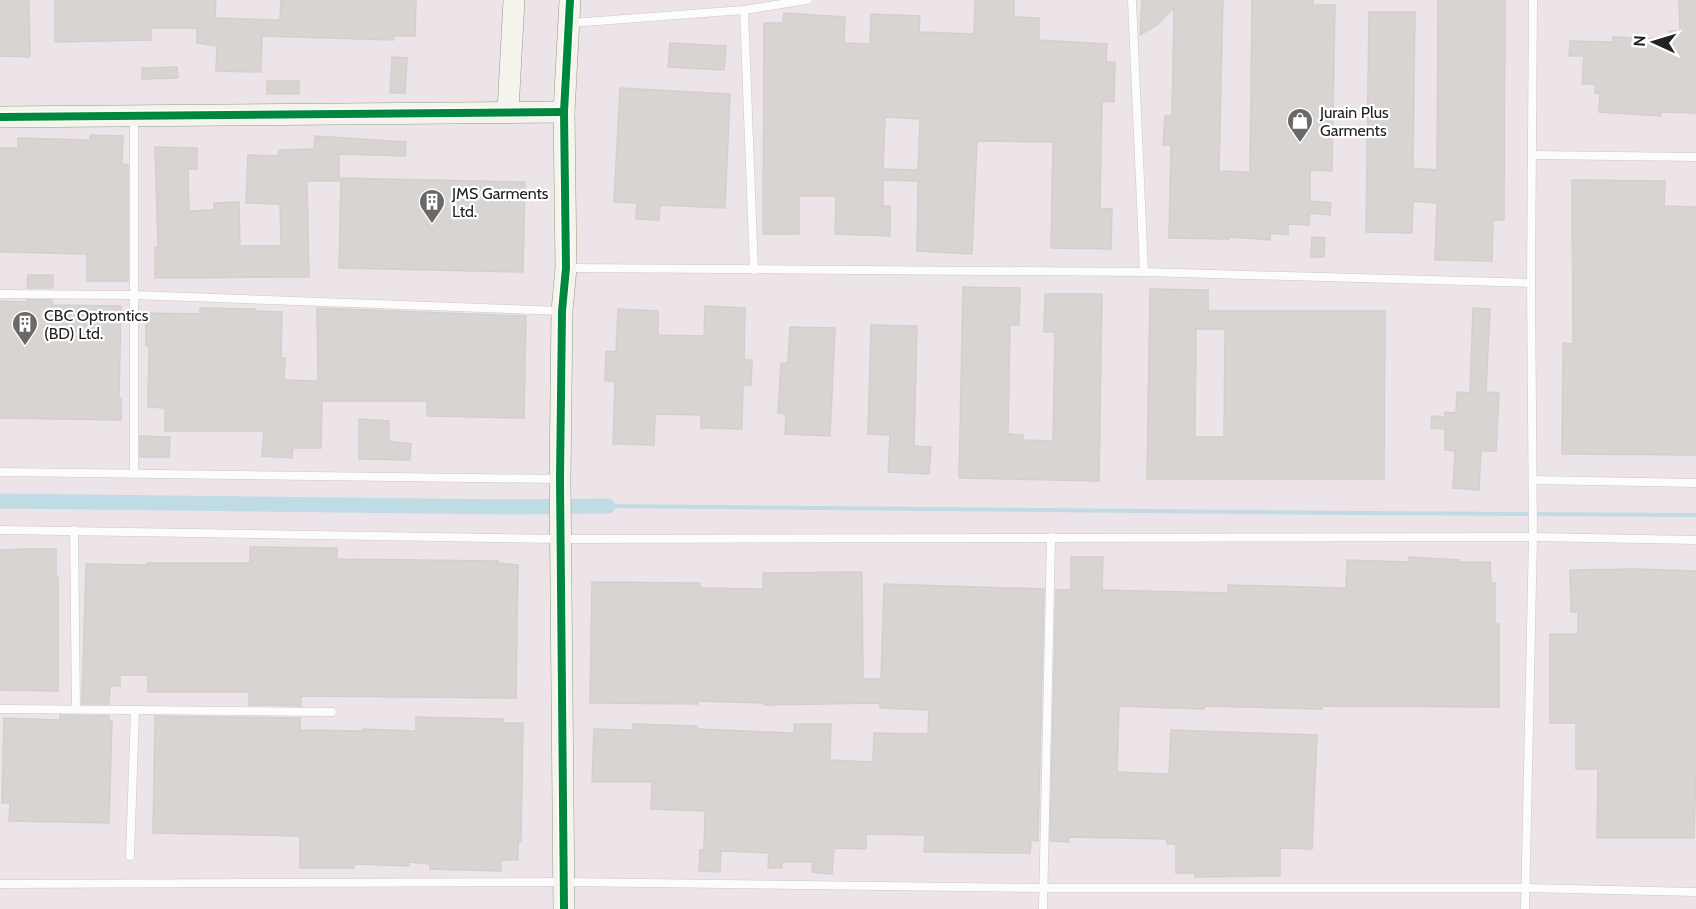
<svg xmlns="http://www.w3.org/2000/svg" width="1696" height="909" font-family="Cabin,sans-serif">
  <rect width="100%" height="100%" fill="#f0eeeb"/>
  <!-- industrial -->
  <rect fill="#ede4e9" x="0" y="0" width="1696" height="909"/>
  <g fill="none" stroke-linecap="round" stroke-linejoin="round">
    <!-- stream -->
    <polyline stroke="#bfdbe3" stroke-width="4" points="608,506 1356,513 1696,515"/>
    <!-- canal -->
    <polyline stroke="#bfdbe3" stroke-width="15" points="0,501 514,507 608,506"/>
  </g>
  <!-- building -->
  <g fill="#d7d4d2" stroke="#d3d0cc" stroke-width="1.5" fill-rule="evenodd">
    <polygon points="0,0 29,0 30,57 0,56"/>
    <polygon points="55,0 216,0 215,18 280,20 281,0 416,0 415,36 393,36 393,40 262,36 261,72 216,71 217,46 197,43 197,28 151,28 151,40 55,42"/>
    <path d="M975,0H1014V17L1039,18V40L1107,44L1106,62H1115L1114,102L1102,101L1100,208L1112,209L1111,249L1051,248L1053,142L977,141L972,254L917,251L918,181L883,180V206H890V236L835,234L836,196H799V234H763L764,23H783L784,13L845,17L844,43L870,44L871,14L920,16L919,32L974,34ZM885,117L920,119L918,170L883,169Z"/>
    <polygon points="1142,0 1223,0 1219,171 1250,172 1252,0 1313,0 1313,5 1335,5 1332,171 1310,170 1310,201 1331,203 1330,215 1310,213 1309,225 1288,224 1288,235 1270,233 1270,240 1230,237 1229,239 1169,238 1171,145 1163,145 1165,116 1172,116 1174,8 1157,25 1140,35"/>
    <polygon points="1438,0 1505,0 1504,220 1493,220 1492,261 1435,260 1437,203 1413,201 1412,233 1366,232 1369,12 1415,12 1413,168 1437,170"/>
    <polygon points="1679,0 1696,0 1696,113 1661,112 1661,116 1599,112 1600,93 1595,93 1595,84 1582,84 1584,56 1569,56 1570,41 1612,42 1613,37 1669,39 1669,31 1680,31"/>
    <polygon points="670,43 726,46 724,70 668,67"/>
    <polygon points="392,57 407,58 405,93 390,93"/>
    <polygon points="177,67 178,78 142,79 142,68"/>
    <rect x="267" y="81" width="32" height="13"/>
    <polygon points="620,88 730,94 725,208 660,205 659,220 636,219 637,203 614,202"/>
    <polygon points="90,135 123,136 122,164 128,165 128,281 87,281 87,254 0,252 0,148 18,148 18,138 90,140"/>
    <polygon points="315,136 406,142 405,156 339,154 339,181 307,181 309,277 155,278 155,247 158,247 155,147 197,148 197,169 188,169 189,211 214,210 214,203 239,202 240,246 281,246 280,204 246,203 248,155 279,156 279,150 314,149"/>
    <polygon points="341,178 525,182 523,272 339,268"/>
    <polygon points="1572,180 1665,181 1664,206 1696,207 1696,455 1562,454 1563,343 1573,344"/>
    <polygon points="1312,237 1325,238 1324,257 1311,257"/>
    <polygon points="28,275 53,275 53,288 27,288"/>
    <polygon points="963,287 1020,288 1019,325 1010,325 1008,434 1023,435 1023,440 1053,441 1055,332 1044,332 1045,294 1102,294 1099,481 959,478"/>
    <path d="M1150,289L1208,290V311H1385L1384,479H1147ZM1196,329H1225L1224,437H1195Z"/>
    <polygon points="27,300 52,300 52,305 121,306 119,398 121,398 121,420 0,418 0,301 27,302"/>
    <polygon points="705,306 745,308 744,360 752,360 751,385 743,385 742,429 701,428 701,415 655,414 654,445 613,444 615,381 605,381 606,351 616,352 618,309 658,311 658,335 704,336"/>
    <polygon points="200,308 255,309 255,311 282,312 281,358 285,358 284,380 318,381 317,308 526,316 524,418 427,416 427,401 322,401 321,448 293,448 292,458 262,456 264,431 165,431 165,408 148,407 149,346 146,346 146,313 200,314"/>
    <polygon points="1473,308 1490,309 1486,392 1499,393 1496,451 1481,451 1479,490 1453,488 1455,451 1445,450 1445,429 1431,428 1432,416 1445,417 1445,412 1456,413 1457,392 1470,393"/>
    <polygon points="871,325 917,326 914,446 931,447 929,474 888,472 890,435 868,434"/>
    <polygon points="790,327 835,328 830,436 785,434 786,414 778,413 781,363 788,363"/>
    <polygon points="359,419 389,421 389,441 411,444 410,460 359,459"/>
    <polygon points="140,436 170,437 169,457 140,457"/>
    <polygon points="250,547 337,548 337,559 498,561 498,563 518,565 516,698 301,696 301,706 249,705 249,692 148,692 148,675 120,675 120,686 110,686 109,704 82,704 86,564 147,565 147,563 250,563"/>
    <polygon points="27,549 56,549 56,576 58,576 58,691 0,690 0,550"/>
    <polygon points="1071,557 1103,557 1102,590 1228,593 1228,585 1346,588 1347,560 1409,562 1409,557 1459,560 1458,562 1490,562 1491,583 1495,583 1495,624 1499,624 1499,707 1322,706 1322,709 1204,706 1204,709 1119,706 1117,772 1169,774 1171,730 1317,735 1312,849 1280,848 1280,876 1195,877 1195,873 1176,873 1176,844 1167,844 1167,839 1069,837 1069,842 1050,841 1056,590 1071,590"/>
    <polygon points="1638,569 1696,571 1696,769 1694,838 1597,838 1598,769 1576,769 1576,723 1550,723 1550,634 1578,634 1578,612 1571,612 1570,570"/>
    <polygon points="862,572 863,679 881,679 884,584 1044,589 1038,841 1031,840 1030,853 924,852 925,835 866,834 866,849 834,848 832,874 812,872 813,862 782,862 782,868 768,868 769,853 721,851 720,872 699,871 700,850 704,850 705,811 651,809 652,782 592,782 594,729 633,730 633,724 697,726 697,729 794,733 794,724 831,724 830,760 873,762 874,733 928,734 929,710 880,708 880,703 764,705 764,703 698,701 698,704 590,703 592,582 700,583 700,588 763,589 763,573"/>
    <polygon points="60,715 109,716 109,721 112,721 109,823 9,821 10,803 2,803 4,718 60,720"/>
    <polygon points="155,716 300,718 300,730 363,731 363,729 416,731 416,717 503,719 503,723 523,723 521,842 518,842 518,860 501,860 501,871 430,869 430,864 409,862 409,866 354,864 354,868 300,868 300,836 153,833"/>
  </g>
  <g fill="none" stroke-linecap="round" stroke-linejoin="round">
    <defs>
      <g id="lane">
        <polyline points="1132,0 1144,272"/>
        <polyline points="744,10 754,270"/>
        <polyline points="571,23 744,10 807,0"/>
        <polyline points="134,118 134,473"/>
        <polyline points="1533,155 1696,157"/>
        <polyline points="567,268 1144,272 1531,283"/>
        <polyline points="0,294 134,295 561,311"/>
        <polyline points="0,472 559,479"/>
        <polyline points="1533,480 1696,483"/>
        <polyline points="0,530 560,539 1533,537 1696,540"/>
        <polyline points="74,530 76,709"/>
        <polyline points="0,709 135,710 130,856"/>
        <polyline points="135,710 332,712"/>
        <polyline points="0,884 564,882 1043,888 1526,888 1696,892"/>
        <polyline points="1043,909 1051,537"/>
        <polyline points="1525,909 1533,537 1531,283 1533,0"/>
      </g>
      <g id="secondary">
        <polyline points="508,111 514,0"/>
        <polyline points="0,117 564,112"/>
        <polyline points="564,909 560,479 562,311 566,268 564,112 570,0"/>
      </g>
    </defs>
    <!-- lane casing -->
    <use href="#lane" stroke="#c9c8c7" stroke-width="9"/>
    <!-- secondary casing -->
    <use href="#secondary" stroke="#999a82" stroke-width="22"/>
    <!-- lane -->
    <use href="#lane" stroke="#fdfcfc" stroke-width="8"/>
    <!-- secondary -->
    <use href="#secondary" stroke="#f4f4ed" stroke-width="21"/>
    <defs>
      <g id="cycleway">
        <polyline points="0,117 564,112"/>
        <polyline points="564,909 560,479 562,311 566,268 564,112 570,0"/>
      </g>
    </defs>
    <!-- cycleway casing -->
    <use href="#cycleway" stroke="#fff" stroke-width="11"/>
    <!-- cycleway -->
    <use href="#cycleway" stroke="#00873e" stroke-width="8"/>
  </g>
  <!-- icons -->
  <defs>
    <symbol id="shop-pin" viewBox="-11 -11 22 30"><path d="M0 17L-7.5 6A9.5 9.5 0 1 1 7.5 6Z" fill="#6a6968" stroke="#fff"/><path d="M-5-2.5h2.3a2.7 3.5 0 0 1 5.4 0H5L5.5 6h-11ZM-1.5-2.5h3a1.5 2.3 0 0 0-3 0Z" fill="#fff"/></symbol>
    <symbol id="building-pin" viewBox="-11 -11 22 30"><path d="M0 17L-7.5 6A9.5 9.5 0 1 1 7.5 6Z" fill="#6a6968" stroke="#fff"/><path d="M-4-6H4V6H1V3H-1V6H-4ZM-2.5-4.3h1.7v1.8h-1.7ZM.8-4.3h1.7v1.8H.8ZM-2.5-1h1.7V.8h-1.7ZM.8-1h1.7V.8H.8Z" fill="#fff"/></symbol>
  </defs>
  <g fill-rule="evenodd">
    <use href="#shop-pin" x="1285" y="106" width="30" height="40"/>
    <use href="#building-pin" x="417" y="187" width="30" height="40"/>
    <use href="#building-pin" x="10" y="309" width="30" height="40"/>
  </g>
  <g text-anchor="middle" stroke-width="4.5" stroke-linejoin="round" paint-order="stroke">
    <!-- poi labels -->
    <g font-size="16" fill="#222" stroke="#fff" text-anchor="start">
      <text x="1320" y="118">Jurain Plus<tspan x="1320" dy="18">Garments</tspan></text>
      <text x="452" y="199">JMS Garments<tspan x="452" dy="18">Ltd.</tspan></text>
      <text x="44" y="321">CBC Optrontics<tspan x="44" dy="18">(BD) Ltd.</tspan></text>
    </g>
  </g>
  <!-- north arrow -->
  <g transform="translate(1654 42) rotate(274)" stroke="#ffffff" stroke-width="4.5" paint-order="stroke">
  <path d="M0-4.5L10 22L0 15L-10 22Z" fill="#222222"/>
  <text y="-9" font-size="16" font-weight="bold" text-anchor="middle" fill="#222222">N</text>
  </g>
</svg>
